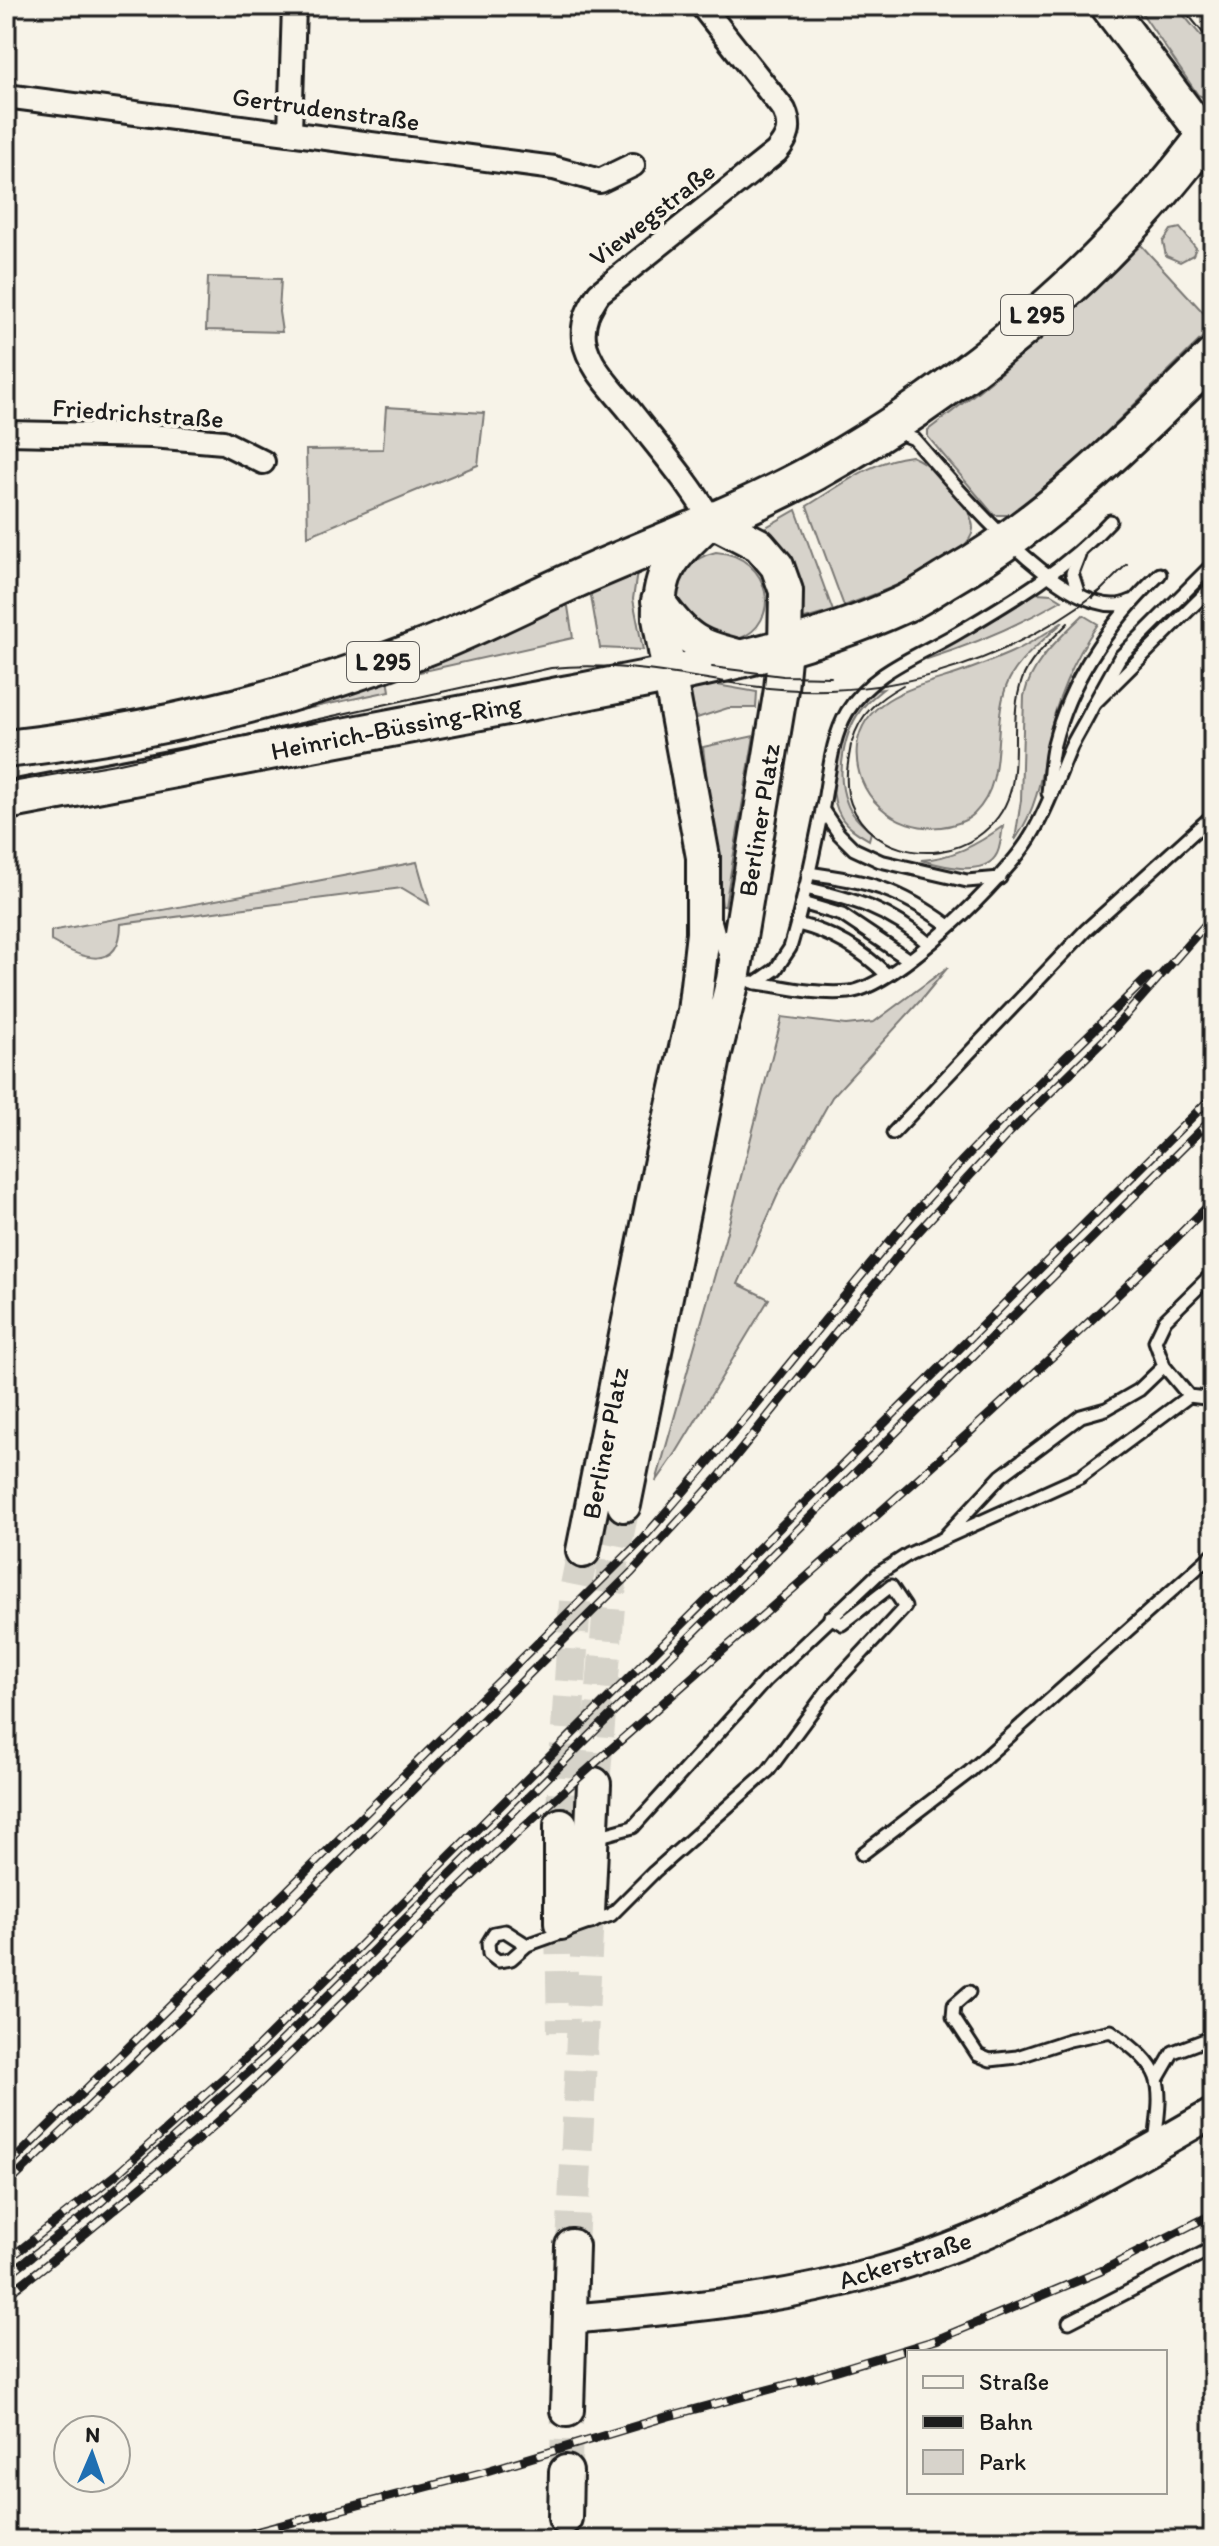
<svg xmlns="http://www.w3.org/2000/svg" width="1219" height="2546" font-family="Itim,sans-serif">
  <rect width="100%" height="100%" fill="#f7f3e8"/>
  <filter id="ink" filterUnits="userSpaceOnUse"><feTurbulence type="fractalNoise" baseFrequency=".0125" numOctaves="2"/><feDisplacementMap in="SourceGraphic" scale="16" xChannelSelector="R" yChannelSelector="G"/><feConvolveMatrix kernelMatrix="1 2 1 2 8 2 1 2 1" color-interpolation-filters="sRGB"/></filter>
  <g filter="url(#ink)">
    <!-- green -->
    <g fill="#d7d3cb" stroke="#7a7874" stroke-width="2">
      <polygon points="1137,6 1176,6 1213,50 1213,89 1208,96 1203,97 1198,95"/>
      <polygon points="1180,228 1196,248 1193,255 1180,262 1166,256 1163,242 1171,230"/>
      <path d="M1141,245L1213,323V327L1074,464L1011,515H994L928,437V430C1004,373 1074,312 1141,245Z"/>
      <polygon points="208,277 281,279 279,312 282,332 206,330"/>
      <polygon points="386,407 484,413 478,465 308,536 306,450 383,449"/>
      <path d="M911,456C932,465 943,479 957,496C964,505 973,516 973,529C971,561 872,595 844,606L807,506C840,486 872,460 911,456Z"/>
      <polygon points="796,510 833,611 801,620 761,530"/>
      <path d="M716,552C772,556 783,624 738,639C729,642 716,640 707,640L675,598C678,573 691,558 716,552Z"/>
      <polygon points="637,572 633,599 643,650 600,648 589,585"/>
      <path d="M1037,593L1052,594L1062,600C1019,625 975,644 927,659L925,657Z"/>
      <polygon points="566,594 573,638 388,679 390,691 124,748 6,767 6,765"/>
      <path d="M1083,615L1098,624C1073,659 1055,703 1047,745C1041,780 1036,810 1015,840L1021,800L1024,696C1032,661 1058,640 1083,615Z"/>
      <path d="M1063,622C1045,639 1020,658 1009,680C989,722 1010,779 974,814C967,821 952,826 941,827C895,832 852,795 857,746C863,696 920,686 959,673C976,667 994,660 1010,653C1029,645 1046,633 1063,622Z"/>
      <polygon points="700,682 757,692 756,708 728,708 697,718 689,692 691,685"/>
      <path d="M883,689C877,694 869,700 864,706C844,729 835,774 847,803C851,815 861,824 871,832L869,840C859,834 847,827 841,817C820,781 846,718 871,691Z"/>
      <polygon points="754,736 725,906 722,906 703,747"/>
      <path d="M1003,826C1001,835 1001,850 995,857C981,877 939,865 921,860C952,858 977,845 1003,826Z"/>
      <path d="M417,862L429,904L402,888L121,924C120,974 80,958 51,941V931Z"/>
      <polygon points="948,967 920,1001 832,1097 779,1192 738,1284 769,1299 676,1453 656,1482 725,1239 782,1017 846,1025 874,1022"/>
    </g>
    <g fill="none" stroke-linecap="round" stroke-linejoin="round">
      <!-- secondary-tunnel -->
      <g stroke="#d6d3c9" stroke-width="32" stroke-dasharray="32 16" stroke-linecap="butt">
        <polyline points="594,1784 613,1559 624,1505"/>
        <polyline points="561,1825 576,1586 583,1551"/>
        <polyline points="561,1923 563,2032"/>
        <polyline points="572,2246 588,1913"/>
        <polyline points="566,2472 567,2410"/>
      </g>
      <defs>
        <g id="service">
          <path d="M894,431L914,439C950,479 1072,631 1131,601"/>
          <polyline points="1213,564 1120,657 1094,704 1213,586"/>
          <polyline points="1078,592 1072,573 1079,555"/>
          <path d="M1048,793C1050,777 1050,759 1054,744C1071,676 1111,621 1160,574"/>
          <polyline points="822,809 839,834 854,849 880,861 967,881 1000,878"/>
          <path d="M808,873C868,881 899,889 948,925"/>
          <path d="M805,888C854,899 890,910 929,944"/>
          <polyline points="802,903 842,915 909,960"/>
          <polyline points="716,923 726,960"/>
          <path d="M798,924C833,933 861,949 887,975"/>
          <path d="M752,982C784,987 816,995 849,992C896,987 1007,877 1031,836C1048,808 1058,777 1071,747C1078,733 1087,719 1094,704"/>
          <path d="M756,983L776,969L790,948C804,902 813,853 823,806C829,776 831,739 847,712C873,670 919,656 959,632C1015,599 1066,569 1110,521"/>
          <polyline points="893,1133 1086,930 1213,815"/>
          <polyline points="1213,1273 1165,1320 1155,1341 1164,1366 1189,1396 1213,1399"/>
          <polyline points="946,1535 1001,1476 1081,1416 1106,1409 1139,1390 1164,1366"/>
          <polyline points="596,1837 633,1827 766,1680 879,1573 909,1554 1080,1477 1189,1396"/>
          <polyline points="862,1854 968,1773 1213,1554"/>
          <polyline points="527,1945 511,1959 498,1961 489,1954 488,1943 494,1933 505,1931 527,1945 611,1915 654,1872 768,1771 827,1691 905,1607 891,1586 842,1624 830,1617"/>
          <path d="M969,1992L954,2005L953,2017L978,2055L990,2060L1017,2057L1069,2040L1111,2031C1164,2070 1163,2078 1155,2143"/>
          <polyline points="1158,2078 1173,2052 1213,2037"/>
          <polyline points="1069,2322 1213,2248"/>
        </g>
        <g id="minor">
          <path d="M702,6L784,110C792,128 788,138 776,152L599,293C589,308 582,321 584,339C588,366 613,390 630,411C658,447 688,481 711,520"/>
          <polyline points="6,96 554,168 600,181 633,165"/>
          <polyline points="290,132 294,6"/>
          <polyline points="6,433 152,436 223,442 263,462"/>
        </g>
        <path id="tertiary" d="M569,2319C672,2310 774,2301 874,2273C996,2240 1104,2176 1213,2113"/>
        <g id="secondary">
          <polyline points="1107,6 1205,136"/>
          <path d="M658,601C686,642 699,646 745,658"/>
          <path d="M583,1551L661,1160L694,1012L703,933V857L659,618C657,567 677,553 711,520L759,545L777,566L786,591L785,648L781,689L733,980L715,1053L624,1505"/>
          <polyline points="588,1913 594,1784"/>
          <polyline points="561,1923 561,1825"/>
          <polyline points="567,2410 572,2246"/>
          <polyline points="565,2518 566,2472"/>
        </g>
        <g id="primary">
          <path d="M6,749C150,733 291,699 426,647C482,625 536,596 592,572C666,540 744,511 815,472C965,388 1112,266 1213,126"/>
          <path d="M6,801C182,767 358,735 533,701C659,676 787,658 904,604C920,597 935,586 950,577C1051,519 1131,438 1213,357"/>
        </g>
      </defs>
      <!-- service casing -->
      <use href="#service" stroke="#1c1c1c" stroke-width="17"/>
      <!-- minor casing -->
      <use href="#minor" stroke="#1c1c1c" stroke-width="28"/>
      <!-- tertiary casing -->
      <use href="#tertiary" stroke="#1c1c1c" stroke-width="34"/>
      <!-- secondary casing -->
      <use href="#secondary" stroke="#1c1c1c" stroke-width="38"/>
      <!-- primary casing -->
      <use href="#primary" stroke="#1c1c1c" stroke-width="42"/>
      <!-- service -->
      <use href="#service" stroke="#f7f3e8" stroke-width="11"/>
      <!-- minor -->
      <use href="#minor" stroke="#f7f3e8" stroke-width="22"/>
      <!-- tertiary -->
      <use href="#tertiary" stroke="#f7f3e8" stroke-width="28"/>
      <!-- secondary -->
      <use href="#secondary" stroke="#f7f3e8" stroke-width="32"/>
      <!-- primary -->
      <use href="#primary" stroke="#f7f3e8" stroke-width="36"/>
      <!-- tram -->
      <g stroke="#1c1c1c" stroke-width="2">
        <polyline points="1181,6 1213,45"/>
        <polyline points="1196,6 1213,22"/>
        <polyline points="1093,598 1127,564"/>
        <polyline points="712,667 783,676 831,677"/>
        <path d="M852,742C860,713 878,699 903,685"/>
        <path d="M851,745C848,762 845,777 848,794C861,850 932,868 977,837C1036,796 1003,734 1022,680C1030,657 1052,640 1068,623"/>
        <path d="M6,783L115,764L551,668C623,661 681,676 751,686C879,703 1000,668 1101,590"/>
      </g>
      <defs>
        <g id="rail">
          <path d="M6,2168L640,1542C729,1442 810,1336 897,1233C974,1142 1063,1061 1148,977"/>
          <polyline points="6,2186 213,1988 632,1572 719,1477 908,1243 1010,1132 1104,1040 1213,916"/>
          <polyline points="6,2261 119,2172 259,2046 1213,1096"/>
          <polyline points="6,2276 92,2210 270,2053 1213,1118"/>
          <path d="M6,2296C60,2255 113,2211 165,2167C192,2144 220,2122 245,2097C343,2006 435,1908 534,1818C760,1613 998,1419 1213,1201"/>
          <polyline points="225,2540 480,2473 669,2416 805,2380 936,2340 1101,2271 1213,2214"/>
        </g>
      </defs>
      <!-- rail casing -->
      <use href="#rail" stroke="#1c1c1c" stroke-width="9"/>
      <!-- rail -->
      <use href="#rail" stroke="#f7f3e8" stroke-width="6" stroke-dasharray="18" stroke-linecap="butt"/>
    </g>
  </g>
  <g text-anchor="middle" stroke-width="8" stroke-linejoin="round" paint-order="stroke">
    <!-- shield labels -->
    <g fill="#f7f3e8" stroke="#5e5c59" stroke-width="2">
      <rect x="1001" y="295" width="72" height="40" rx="6"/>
      <rect x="347" y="642" width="72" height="40" rx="6"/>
    </g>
    <g font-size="24" font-weight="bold" fill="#1c1c1c">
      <text x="1037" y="323">L 295</text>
      <text x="383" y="670">L 295</text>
    </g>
    <!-- street labels -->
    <g font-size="26" fill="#1c1c1c" stroke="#f7f3e8">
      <text transform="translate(326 109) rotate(8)" y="9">Gertrudenstraße</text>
      <text transform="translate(652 214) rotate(-38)" y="9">Viewegstraße</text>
      <text transform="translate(138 413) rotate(4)" y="9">Friedrichstraße</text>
      <text transform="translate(396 727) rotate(-11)" y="9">Heinrich-Büssing-Ring</text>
      <text transform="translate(759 820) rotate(-81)" y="9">Berliner Platz</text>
      <text transform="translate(605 1443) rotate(-79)" y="9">Berliner Platz</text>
      <text transform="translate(905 2260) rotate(-18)" y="9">Ackerstraße</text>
    </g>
  </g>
  <!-- margin -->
  <rect width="1219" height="2546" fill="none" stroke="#f7f3e8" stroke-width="32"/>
  <rect x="16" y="16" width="1187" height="2514" fill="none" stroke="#1c1c1c" stroke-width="3" filter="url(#ink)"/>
  <!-- legend -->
  <rect x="907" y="2350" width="260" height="144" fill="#f7f3e8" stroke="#9f9d96" stroke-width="2"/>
  <rect x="923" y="2376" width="40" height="12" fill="#f7f3e8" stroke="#9f9d96" stroke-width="2"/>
  <text x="979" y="2390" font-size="24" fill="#1c1c1c">Straße</text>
  <rect x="923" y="2416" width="40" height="12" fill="#1c1c1c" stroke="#9f9d96" stroke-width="2"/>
  <text x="979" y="2430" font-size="24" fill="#1c1c1c">Bahn</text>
  <rect x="923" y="2450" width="40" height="24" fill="#d7d3cb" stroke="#9f9d96" stroke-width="2"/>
  <text x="979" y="2470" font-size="24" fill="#1c1c1c">Park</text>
  <!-- north arrow -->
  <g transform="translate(92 2454) rotate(2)"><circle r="38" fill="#f7f3e8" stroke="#9f9d96" stroke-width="2"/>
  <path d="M0-6L14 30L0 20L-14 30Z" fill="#1f6fb2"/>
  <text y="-12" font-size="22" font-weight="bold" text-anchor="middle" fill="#1c1c1c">N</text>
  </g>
</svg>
